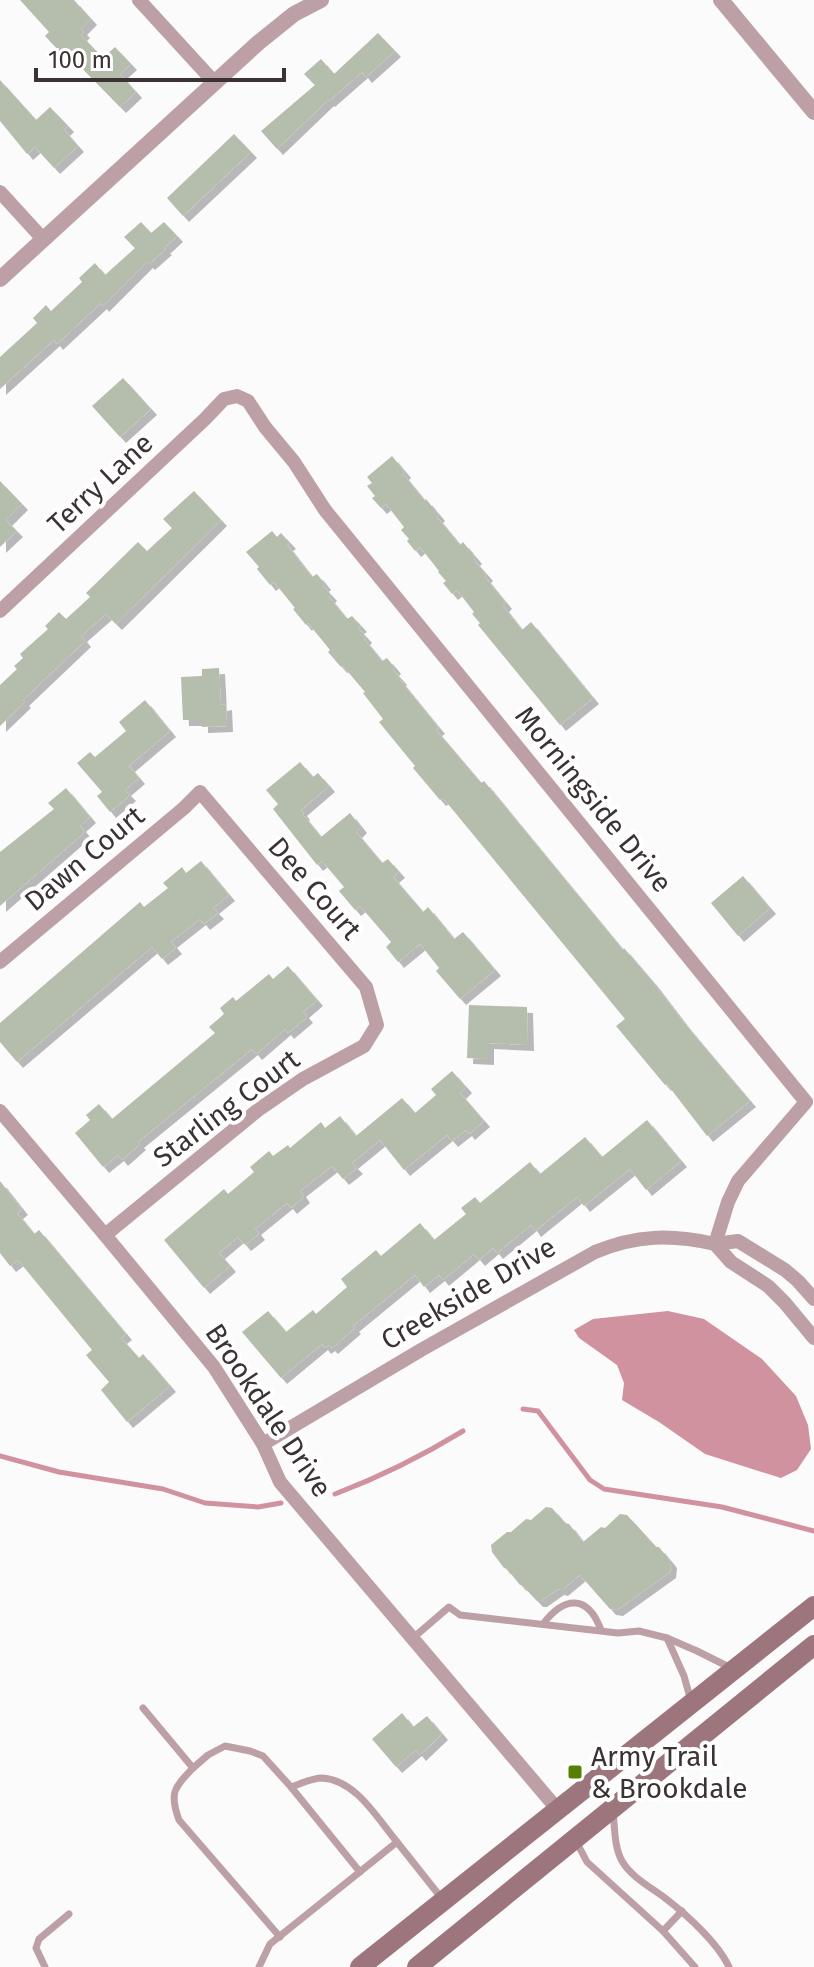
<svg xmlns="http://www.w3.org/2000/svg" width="814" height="1967" font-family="'Fira Sans',sans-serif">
  <defs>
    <filter id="shadow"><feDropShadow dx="6" dy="6" stdDeviation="0" flood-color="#0004"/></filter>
  </defs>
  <rect width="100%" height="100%" fill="#fbfbfb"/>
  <!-- water -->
  <polygon fill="#d0929f" points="668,1311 704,1319 762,1359 796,1396 808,1425 811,1449 797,1470 781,1478 705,1454 659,1422 622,1400 624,1383 617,1365 579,1338 574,1330 593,1319"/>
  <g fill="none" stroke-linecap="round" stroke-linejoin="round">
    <!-- stream -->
    <g stroke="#d0929f" stroke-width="5">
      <polyline points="523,1409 538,1411 590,1480 604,1489 722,1507 814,1531"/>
      <polyline points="0,1456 59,1472 163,1489 205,1503 258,1507 281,1503"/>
      <path d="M335,1494C380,1477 422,1456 463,1431"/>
    </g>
  </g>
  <!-- building -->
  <g fill="#b5beac" filter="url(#shadow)">
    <polygon points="20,0 74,0 91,19 81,29 84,32 81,35 103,58 115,47 131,64 120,74 136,92 120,107 64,50 61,53 45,36 49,32"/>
    <polygon points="378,33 395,51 366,77 362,72 329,101 328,100 277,149 261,131 315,85 304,74 321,59 334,74"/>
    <polygon points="0,80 36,120 50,107 68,126 64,130 78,146 54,168 35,147 27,154 0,121"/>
    <polygon points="234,134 251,152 183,216 167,198"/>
    <polygon points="141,222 151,233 164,222 177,236 164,248 166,249 149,264 147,262 103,306 101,303 57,344 54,340 0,389 0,357 37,323 33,318 46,305 51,311 82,282 79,278 95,263 105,275 135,248 124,237"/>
    <polygon points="123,378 151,409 120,437 92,406"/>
    <polygon points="392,456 405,472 403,474 425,501 426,499 439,515 437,517 460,545 463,542 476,558 474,560 487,575 485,577 506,603 503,606 522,630 531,622 593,698 560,725 478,625 480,623 472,614 474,612 457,590 452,594 443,583 446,581 438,572 439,571 420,547 415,551 407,541 409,539 401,530 404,527 386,504 381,508 372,498 375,496 367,486 372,483 367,477"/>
    <polygon points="0,481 22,504 6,520 17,531 0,547"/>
    <polygon points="194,491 221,520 116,624 106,614 81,636 85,641 23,700 25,702 0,726 0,685 17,669 14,666 23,658 20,654 48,629 45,626 59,612 66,619 90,597 86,593 138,542 147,551 172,528 163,519"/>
    <polygon points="272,531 277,537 281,533 290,543 287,545 312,577 317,574 325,584 323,586 331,595 329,597 347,619 352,616 361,626 358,628 366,637 364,639 382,661 387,658 395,668 393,670 401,679 400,680 439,728 436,730 481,783 484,781 623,950 624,948 653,982 685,1024 750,1101 707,1136 667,1084 665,1085 616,1026 625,1019 443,798 440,800 413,768 415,766 379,722 383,719 363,693 365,692 343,666 341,667 328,652 330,650 308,623 306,625 293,609 295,608 274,582 270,585 257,569 259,567 246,552"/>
    <polygon points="219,668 221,705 226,704 227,726 202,727 202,720 183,720 181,677 202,676 202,669"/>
    <polygon points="145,700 170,731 129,766 139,778 125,790 130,795 110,812 97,796 102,792 77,763 90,752 95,757 126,731 119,722"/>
    <polygon points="300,762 313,777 318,773 329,786 301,810 304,814 303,815 321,837 350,813 361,827 356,832 382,863 388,859 399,872 393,877 423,912 428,907 454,939 463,932 495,970 460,999 436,971 439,968 420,944 398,962 386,947 391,942 360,906 355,910 339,891 344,887 322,861 317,865 273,809 278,804 266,790"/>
    <polygon points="66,788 90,817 80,826 85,832 0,906 0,852 54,809 48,803"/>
    <polygon points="201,861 229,895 213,908 218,913 204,924 200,919 171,942 176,948 162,959 152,947 17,1062 0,1042 0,1023 140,902 144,907 168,888 163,883 182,867 186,873"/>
    <polygon points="743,876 770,908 738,936 711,903"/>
    <polygon points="288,966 317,1000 303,1012 307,1017 288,1033 285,1029 256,1054 252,1049 138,1142 140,1144 122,1160 118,1155 103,1167 75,1133 90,1120 86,1115 99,1104 112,1119 215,1033 209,1027 224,1014 220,1008 233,997 236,1001 269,974 273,979"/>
    <polygon points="469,1005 527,1007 528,1045 488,1043 488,1059 467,1058"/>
    <polygon points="452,1071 466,1087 460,1093 484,1121 469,1134 466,1130 452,1141 447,1135 404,1170 380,1140 352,1163 357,1168 343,1179 332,1166 300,1191 304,1197 291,1208 287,1203 255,1229 259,1234 245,1245 238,1237 219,1253 230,1266 204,1288 164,1240 224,1189 228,1194 254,1172 250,1167 269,1151 273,1156 288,1145 290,1148 321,1122 325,1128 340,1116 356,1136 402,1098 415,1113 436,1095 431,1089"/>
    <polygon points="647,1120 681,1161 646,1190 630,1169 584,1206 577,1197 535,1231 531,1225 497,1253 493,1248 479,1260 474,1254 443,1280 439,1275 424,1287 415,1275 353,1326 355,1328 332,1348 329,1345 325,1348 322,1344 281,1378 242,1332 268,1311 286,1332 313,1310 316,1314 347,1287 341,1279 376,1250 381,1256 420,1223 434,1240 466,1214 461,1208 475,1197 480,1203 530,1162 540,1174 585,1137 602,1157"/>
    <polygon points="0,1181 22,1209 17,1213 34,1234 39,1230 126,1334 121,1338 139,1358 143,1354 170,1386 127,1422 101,1390 109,1382 86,1355 92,1350 18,1260 10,1266 0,1253"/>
    <polygon points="546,1507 552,1508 565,1523 569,1524 583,1542 601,1527 605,1528 620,1514 627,1515 656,1547 659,1547 671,1562 670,1572 617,1610 610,1609 580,1575 562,1590 558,1589 541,1601 537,1601 522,1585 520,1585 507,1569 504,1568 492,1552 491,1545 507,1532 511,1532 526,1519 531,1520"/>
    <polygon points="402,1713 413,1727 427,1716 442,1734 420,1755 416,1750 396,1767 372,1739"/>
  </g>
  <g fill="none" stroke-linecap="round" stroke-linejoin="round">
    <!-- service -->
    <g stroke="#bda0a6" stroke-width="7">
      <path d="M543,1624C565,1595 588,1595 601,1630"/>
      <polyline points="413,1638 449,1607 460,1615 618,1633 639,1631 667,1638"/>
      <polyline points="691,1701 684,1676 667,1638 697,1651 733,1669"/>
      <polyline points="143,1708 193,1768 208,1755 225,1746 250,1751 263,1756 291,1787 360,1872"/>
      <path d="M193,1768C174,1788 169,1793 179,1820L280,1937"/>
      <path d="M291,1787C300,1784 312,1778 322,1778C356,1780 377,1818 397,1842"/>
      <path d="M613,1812C615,1828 614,1847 622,1861C631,1877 652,1888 665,1898C686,1914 718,1943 729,1967"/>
      <polyline points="576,1841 587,1862 663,1931 695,1967"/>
      <polyline points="663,1931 682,1911"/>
      <polyline points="45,1967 36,1948 39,1939 69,1914"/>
      <polyline points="259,1967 270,1944 397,1842 443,1900"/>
    </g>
    <!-- minor -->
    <g stroke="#bda0a6" stroke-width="14">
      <polyline points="139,0 215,83"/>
      <polyline points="0,192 43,239"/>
      <path d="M0,611L205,419L224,399L237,396L248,401L265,427L294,462L325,510L806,1102L738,1181L728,1202L715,1244C671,1234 636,1235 595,1252L421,1350L263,1444"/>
      <polyline points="0,962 184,808 200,792 366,987 377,1025 364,1046 303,1079 258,1110 105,1235"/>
      <polyline points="0,1111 105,1235 214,1367 263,1444 280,1482 558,1810"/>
      <polyline points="814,1299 798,1281 785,1270 738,1241 715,1244 731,1262 768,1286 785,1303 814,1338"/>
    </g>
    <!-- tertiary -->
    <g stroke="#bda0a6" stroke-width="16">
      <polyline points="721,0 814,112"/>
      <polyline points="0,279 258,43 294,14 321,0"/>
    </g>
    <!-- secondary -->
    <g stroke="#9d757d" stroke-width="20">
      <polyline points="360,1967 814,1606"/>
      <polyline points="417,1967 814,1645"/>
    </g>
  </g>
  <!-- markers -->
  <rect fill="#558005" stroke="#fff" stroke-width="3" x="567" y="1764" width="16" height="16" rx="4"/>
  <g text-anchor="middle" stroke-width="8" stroke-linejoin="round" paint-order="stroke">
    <!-- street labels -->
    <g font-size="28" fill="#3b3233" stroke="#fff">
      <text transform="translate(100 483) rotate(-43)" y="10">Terry Lane</text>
      <text transform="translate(594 799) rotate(51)" y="10">Morningside Drive</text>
      <text transform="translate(84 858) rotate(-40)" y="10">Dawn Court</text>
      <text transform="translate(315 888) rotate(49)" y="10">Dee Court</text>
      <text transform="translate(226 1108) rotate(-37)" y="10">Starling Court</text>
      <text transform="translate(468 1293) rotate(-30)" y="10">Creekside Drive</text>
      <text transform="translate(269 1410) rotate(56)" y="10">Brookdale Drive</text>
    </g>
    <!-- poi labels -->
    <g font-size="28" fill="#3b3233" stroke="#fff" text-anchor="start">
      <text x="591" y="1766">Army Trail<tspan x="591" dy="32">&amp; Brookdale</tspan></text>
    </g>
  </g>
  <!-- scale -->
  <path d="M36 68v12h248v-12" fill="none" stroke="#3b3233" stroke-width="4"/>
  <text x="48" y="68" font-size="24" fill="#3b3233" stroke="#ffffff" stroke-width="6" paint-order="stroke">100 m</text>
</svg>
